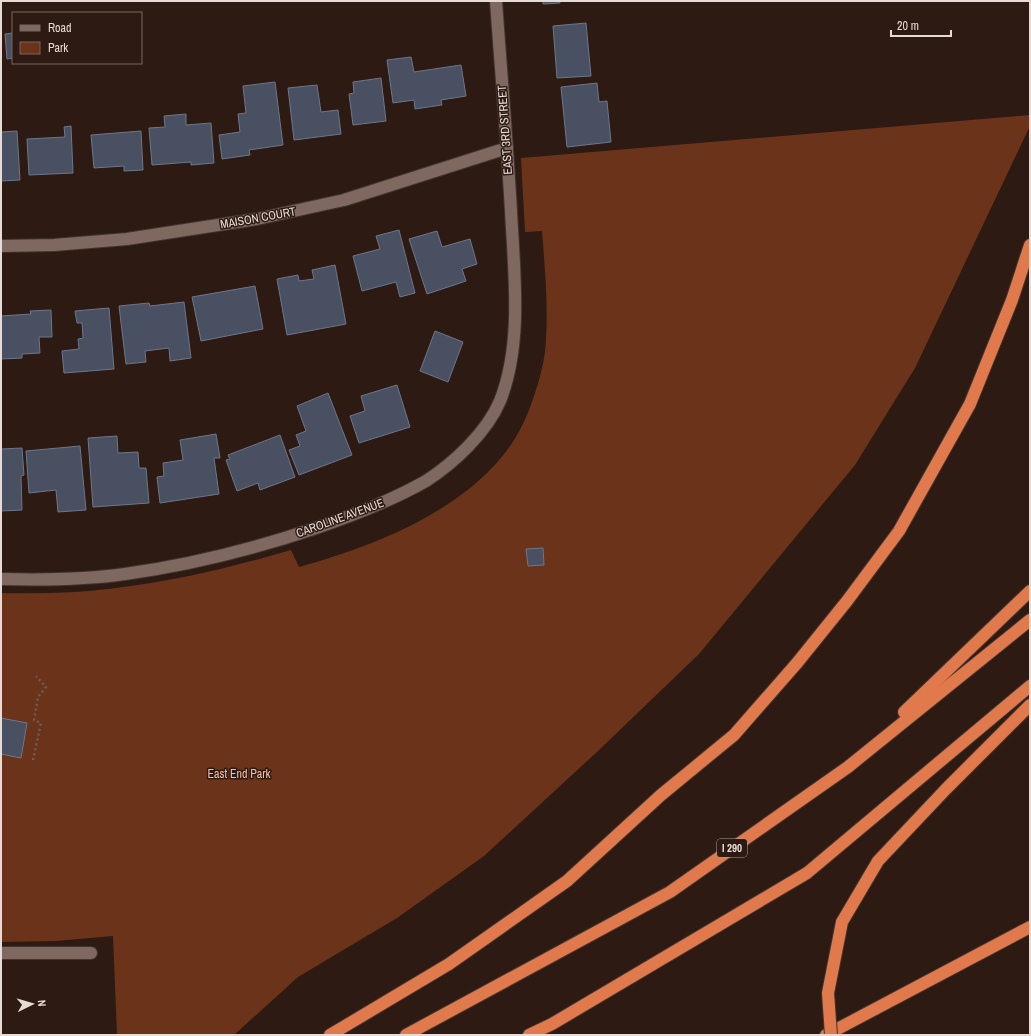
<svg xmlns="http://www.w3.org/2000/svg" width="1031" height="1036" font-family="'Archivo Narrow',sans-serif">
  <rect width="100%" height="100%" fill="#2d1a13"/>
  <!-- green -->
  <path fill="#6b3319" d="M1030,115V126L915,368L855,465L699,654L598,751L484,856L397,918L298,977L234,1035H117L113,936L56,941L1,942V593C39,594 78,593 116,588C175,581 233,567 291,550L299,567C375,546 470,509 514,440C523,426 529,411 534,396C539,382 543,366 545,352C549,311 545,271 542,231L525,232L521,158Z"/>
  <!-- building -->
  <g fill="#485062" stroke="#6e768a">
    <polygon points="543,1 560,1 560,3 543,4"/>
    <polygon points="586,23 591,76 557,78 553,26"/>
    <polygon points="13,33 13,58 7,59 5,34"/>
    <polygon points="411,57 414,72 461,65 466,96 441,100 442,105 415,109 414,100 393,103 387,60"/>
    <polygon points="381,78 386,121 353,125 349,94 354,93 353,82"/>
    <polygon points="275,82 283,145 249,150 250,155 222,159 219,135 240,132 238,114 246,113 243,86"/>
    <polygon points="597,83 599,102 607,101 611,142 567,147 561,87"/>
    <polygon points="317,85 321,112 338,110 341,134 294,140 288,88"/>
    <polygon points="186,114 186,125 211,123 214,163 191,165 191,162 152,165 149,128 165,127 164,116"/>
    <polygon points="71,126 73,173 29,175 27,139 65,137 64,127"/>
    <polygon points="17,131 20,180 1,181 1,132"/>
    <polygon points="141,131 143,170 124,171 124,166 94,168 91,135"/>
    <polygon points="399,230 415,293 400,297 396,282 362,291 353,256 380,249 376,236"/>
    <polygon points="437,231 442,247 470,239 477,264 462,269 466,281 427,294 409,239"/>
    <polygon points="335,265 346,324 287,335 277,279 298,275 299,281 314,279 312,270"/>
    <polygon points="255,286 263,329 201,341 192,297"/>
    <polygon points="184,302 191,358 170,361 169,348 145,351 146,362 126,364 119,306 149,303 150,306"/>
    <polygon points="109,308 114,369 64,373 62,351 79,349 78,339 83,338 82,323 77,323 75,311"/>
    <polygon points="51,310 52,337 39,337 40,353 22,354 22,358 1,359 1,316 31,314 30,311"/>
    <polygon points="435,331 463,342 448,382 420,371"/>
    <polygon points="397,385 410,427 359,443 350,416 365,411 361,396"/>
    <polygon points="328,393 352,455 299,475 289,450 300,446 296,435 306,431 297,406"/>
    <polygon points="216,434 220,458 214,458 219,494 160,503 157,477 164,476 163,463 183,460 180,440"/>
    <polygon points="280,435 295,477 260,490 258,483 237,491 226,460 230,459 228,455"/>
    <polygon points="117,436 118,453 138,452 139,468 146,468 149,503 93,507 88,438"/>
    <polygon points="80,446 86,510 58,512 56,490 29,493 26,451"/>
    <polygon points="22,448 24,475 21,476 22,510 1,511 1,449"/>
    <polygon points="543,548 544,565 528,566 526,549"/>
    <polygon points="1,718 27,723 21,758 1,754"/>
  </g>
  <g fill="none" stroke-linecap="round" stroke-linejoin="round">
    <defs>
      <g id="minor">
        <polyline points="1,246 54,245 127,239 257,219 344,200 507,148"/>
        <path d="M1,579C42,580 84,580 125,574C190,565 254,549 316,528C354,515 391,501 426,481C454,463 487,432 500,401C523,343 514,272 511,211C507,141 501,71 496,1"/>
        <polyline points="1,953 91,953"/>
      </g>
      <g id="highway">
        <polyline points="904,712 1030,591"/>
        <polyline points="842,922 878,861 946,789 1030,705"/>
        <polyline points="330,1035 449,964 567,881 661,795 734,735 797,663 847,601 899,531 970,404 1012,300 1030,245"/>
        <polyline points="406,1035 670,892 848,767 1030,620"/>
        <polyline points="529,1035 552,1024 807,873 1030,686"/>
        <polyline points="826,1035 1030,927"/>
      </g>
    </defs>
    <!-- minor casing -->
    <use href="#minor" stroke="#433430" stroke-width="14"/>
    <!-- highway casing -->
    <use href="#highway" stroke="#433430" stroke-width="14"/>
    <!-- path -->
    <polyline stroke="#6f5e57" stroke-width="2.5" stroke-dasharray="2 3" stroke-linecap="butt" points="33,760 41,723 34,720 38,697 46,687 36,676"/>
    <!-- minor -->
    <use href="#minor" stroke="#7f685f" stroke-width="12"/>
    <!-- highway -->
    <use href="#highway" stroke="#e0794b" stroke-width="12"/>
    <defs>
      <polyline id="highway-bridge" points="831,1035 828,993 842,922"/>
    </defs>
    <!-- highway-bridge casing -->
    <use href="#highway-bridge" stroke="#433430" stroke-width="14" stroke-linecap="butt"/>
    <!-- highway-bridge -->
    <use href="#highway-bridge" stroke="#e0794b" stroke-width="12"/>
  </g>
  <g text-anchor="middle" stroke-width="3" stroke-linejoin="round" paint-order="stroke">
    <!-- shield labels -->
    <rect fill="#2d1a13" stroke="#b0a19c" stroke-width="1" x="717" y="839" width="30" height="18" rx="3"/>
    <g font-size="11" font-weight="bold" fill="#e8dbd6">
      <text x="732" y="852">I 290</text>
    </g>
    <!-- street labels -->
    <g font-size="12" fill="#e8dbd6" stroke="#2d1a13">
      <text transform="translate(505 130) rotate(-94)" y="4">EAST 3RD STREET</text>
      <text transform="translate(258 218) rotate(-10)" y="4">MAISON COURT</text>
      <text transform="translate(340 518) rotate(-20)" y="4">CAROLINE AVENUE</text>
    </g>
    <!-- park labels -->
    <g font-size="12" fill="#febea3" stroke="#2d1a13">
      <text x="239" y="778">East End Park</text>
    </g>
  </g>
  <!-- border -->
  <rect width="1031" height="1036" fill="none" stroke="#e8dbd6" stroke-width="4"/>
  <!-- legend -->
  <rect x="12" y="12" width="130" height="52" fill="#2d1a13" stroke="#786761"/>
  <rect x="20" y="25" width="20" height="6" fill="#7f685f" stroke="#786761"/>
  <text x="48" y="32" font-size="12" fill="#e8dbd6">Road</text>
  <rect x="20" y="42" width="20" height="12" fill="#6b3319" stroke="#786761"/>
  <text x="48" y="52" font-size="12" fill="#e8dbd6">Park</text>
  <!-- north arrow -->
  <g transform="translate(32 1004) rotate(85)" stroke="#2d1a13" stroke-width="3" paint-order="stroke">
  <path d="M0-3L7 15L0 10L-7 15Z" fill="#e8dbd6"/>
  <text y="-6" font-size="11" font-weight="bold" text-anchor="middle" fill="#e8dbd6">N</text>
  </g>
  <!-- scale -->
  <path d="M891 30v6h60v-6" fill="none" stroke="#e8dbd6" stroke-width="2"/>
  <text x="897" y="30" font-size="12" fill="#e8dbd6" stroke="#2d1a13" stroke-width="3" paint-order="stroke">20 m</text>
</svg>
